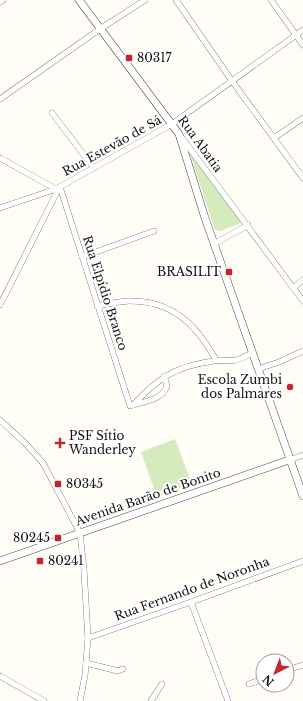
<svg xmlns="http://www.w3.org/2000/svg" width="303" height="701" font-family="'Libre Baskerville',serif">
  <rect width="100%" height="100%" fill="#fffdf5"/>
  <!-- green -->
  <g fill="#d5ebbd">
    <polygon points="189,151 241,222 241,223 220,231 215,230"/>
    <polygon points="175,439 192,484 157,497 141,452"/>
  </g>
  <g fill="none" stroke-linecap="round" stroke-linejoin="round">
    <defs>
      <g id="minor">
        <polyline points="176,0 232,81 303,178"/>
        <polyline points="271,0 303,45"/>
        <polyline points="0,2 3,0"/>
        <polyline points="0,99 100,29 145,0"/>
        <polyline points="52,113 94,168"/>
        <polyline points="182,138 303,301"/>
        <polyline points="274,138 303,118"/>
        <polyline points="0,158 56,189"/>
        <path d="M60,187L130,406L133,405C159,377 176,366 214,361C221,360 229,361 236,360C241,359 247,355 253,353"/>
        <polyline points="0,208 56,189 172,124 303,30"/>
        <polyline points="214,244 248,225"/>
        <polyline points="82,257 154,231"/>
        <polyline points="293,288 303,280"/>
        <polyline points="0,305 59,188"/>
        <path d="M97,306C107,304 118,302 128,301C172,300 196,324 216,360"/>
        <polyline points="258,369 279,362 303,351"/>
        <path d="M133,405C146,401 162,400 167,386L164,376"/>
        <polyline points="0,420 26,444 43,463 80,533 84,570 88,638 85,675 80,701"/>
        <polyline points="289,460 303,455"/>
        <polyline points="191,602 228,701"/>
        <polyline points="88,638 191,602 303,561"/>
        <polyline points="86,663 118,671 123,669"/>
        <polyline points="287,670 303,665"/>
        <polyline points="0,676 44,701"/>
        <polyline points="249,684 263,679"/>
        <polyline points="151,701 162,684"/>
      </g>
      <g id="tertiary">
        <polyline points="79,0 179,134 205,218 303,496"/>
        <polyline points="0,561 289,460"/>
      </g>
    </defs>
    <!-- minor casing -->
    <use href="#minor" stroke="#444" stroke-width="6"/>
    <!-- tertiary casing -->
    <use href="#tertiary" stroke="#444" stroke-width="8"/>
    <!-- minor -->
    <use href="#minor" stroke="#fff" stroke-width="5.5"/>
    <!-- tertiary -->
    <use href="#tertiary" stroke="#fff" stroke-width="7"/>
  </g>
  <!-- markers -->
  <g fill="#c4262e" stroke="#fff" stroke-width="1.5">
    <rect x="125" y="54" width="8" height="8" rx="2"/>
    <rect x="225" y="268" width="8" height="8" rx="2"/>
    <circle cx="290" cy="387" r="4"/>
    <path d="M58 437h4v4h4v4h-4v4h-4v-4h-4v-4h4z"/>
    <rect x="54" y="480" width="8" height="8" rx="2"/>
    <rect x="54" y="534" width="8" height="8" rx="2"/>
    <rect x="36" y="557" width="8" height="8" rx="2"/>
  </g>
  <g text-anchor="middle" stroke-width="4" stroke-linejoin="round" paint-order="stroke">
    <!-- poi labels -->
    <g font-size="12" fill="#111" stroke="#fff" text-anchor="start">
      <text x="137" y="62">80317</text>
      <text x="221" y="276" text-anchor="end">BRASILIT</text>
      <text x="282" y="384" text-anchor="end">Escola Zumbi<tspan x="282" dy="14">dos Palmares</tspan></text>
      <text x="69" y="440">PSF Sítio<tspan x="69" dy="14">Wanderley</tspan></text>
      <text x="66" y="488">80345</text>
      <text x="50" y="542" text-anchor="end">80245</text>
      <text x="48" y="565">80241</text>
    </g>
    <!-- street labels -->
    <g font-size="12" fill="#111" stroke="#fff">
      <text transform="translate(200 144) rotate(54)" y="4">Rua Abatia</text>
      <text transform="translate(112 146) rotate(-29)" y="4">Rua Estevão de Sá</text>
      <text transform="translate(105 293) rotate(72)" y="4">Rua Elpídio Branco</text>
      <text transform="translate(148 497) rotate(-19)" y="4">Avenida Barão de Bonito</text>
      <text transform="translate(192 589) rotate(-20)" y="4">Rua Fernando de Noronha</text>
    </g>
  </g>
  <!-- north arrow -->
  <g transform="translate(275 673) rotate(222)"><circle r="19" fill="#ffffff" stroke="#a0a0a0"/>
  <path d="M0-3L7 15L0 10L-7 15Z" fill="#c4262e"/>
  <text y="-6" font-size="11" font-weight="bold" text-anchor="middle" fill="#111111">N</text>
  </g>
</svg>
